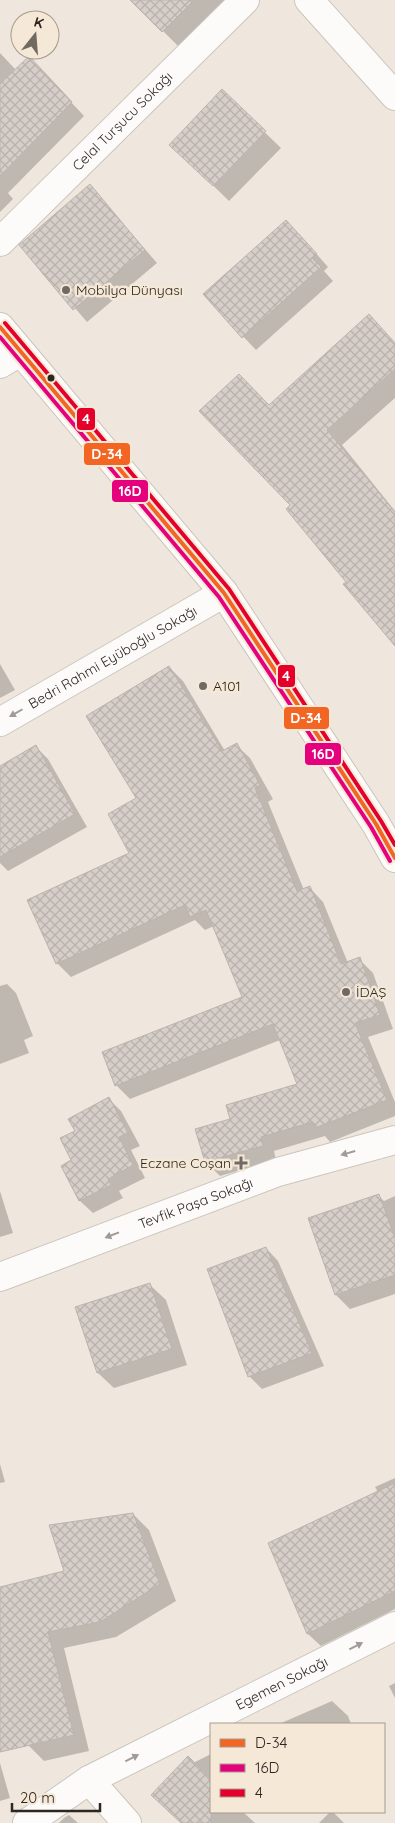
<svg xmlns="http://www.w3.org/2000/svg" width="395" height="1823" font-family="Quicksand,sans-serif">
  <defs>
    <pattern id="building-cross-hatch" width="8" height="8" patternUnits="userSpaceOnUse" patternTransform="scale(1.25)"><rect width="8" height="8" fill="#d6cec8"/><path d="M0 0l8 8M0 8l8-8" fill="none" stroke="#b8b1ac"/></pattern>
  </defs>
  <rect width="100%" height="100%" fill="#efe7dd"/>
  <!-- shadow -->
  <g fill="#0003">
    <polygon points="132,0 225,0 179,47"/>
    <polygon points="0,53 16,70 42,71 84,116 8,193 13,199 0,212"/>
    <polygon points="222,91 281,148 229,201 187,160"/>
    <polygon points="90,186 157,263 87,322 21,245"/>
    <polygon points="299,234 328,267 324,271 333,281 256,350 204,295"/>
    <polygon points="384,331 395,343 395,398 342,445 395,511 395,645 292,505 269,406"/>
    <polygon points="0,664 15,690 0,698"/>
    <polygon points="169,667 183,681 225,751 236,745 250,758 273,799 268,802 304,890 310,888 323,902 348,963 359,959 373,973 393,1029 368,1037 395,1102 395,1116 330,1142 325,1136 274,1151 276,1160 220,1176 206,1162 232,1120 299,1085 280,1040 130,1099 116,1085 243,998 214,926 205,930 195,920 71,977 57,963 131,853 138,799"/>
    <polygon points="36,747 48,759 87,827 8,871 0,863 0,767"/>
    <polygon points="7,984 16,993 33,1036 24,1040 29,1053 0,1064 0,986"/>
    <polygon points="109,1099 121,1111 140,1146 131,1150 145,1178 119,1191 123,1198 93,1213 80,1201 62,1167 73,1161 77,1131"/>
    <polygon points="0,1191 13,1233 0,1237"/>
    <polygon points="379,1196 384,1201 395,1196 395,1294 350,1309 336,1295"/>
    <polygon points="266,1248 278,1261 324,1366 262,1389 250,1377 209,1270"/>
    <polygon points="150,1285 166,1300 187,1365 114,1388 98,1373 77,1308"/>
    <polygon points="0,1464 5,1482 0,1483"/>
    <polygon points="395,1478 395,1609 321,1646 308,1634 270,1543 378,1492 375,1487"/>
    <polygon points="133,1514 149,1530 176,1601 116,1637 64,1648 89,1751 44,1761 28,1745 0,1633 0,1588 66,1572"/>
    <polygon points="395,1683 395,1698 389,1686"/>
    <polygon points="332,1701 348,1716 351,1724 279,1724"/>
    <polygon points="211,1754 211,1812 243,1812 255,1823 182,1823 193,1763"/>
    <polygon points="0,1763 10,1798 0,1801"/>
    <polygon points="330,1812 333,1812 344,1823 319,1823"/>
    <polygon points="69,1815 78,1823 59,1823 64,1818"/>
  </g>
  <!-- building -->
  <g fill="url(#building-cross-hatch)" stroke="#bbb3ae">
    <polygon points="130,0 194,0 162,32"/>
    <polygon points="29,56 72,102 0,176 0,84"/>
    <polygon points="222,89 266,131 213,186 169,145"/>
    <polygon points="90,184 145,250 73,310 19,245"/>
    <polygon points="286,220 317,254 312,258 321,267 242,338 203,294"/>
    <polygon points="369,314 395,343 395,369 327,430 395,512 395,646 343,584 346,582 286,509 290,505 199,411 239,374 269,405"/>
    <polygon points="169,666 222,751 237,743 260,785 255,788 297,891 310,886 341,964 360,957 380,1015 355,1023 387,1100 315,1128 313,1122 261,1137 263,1146 205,1162 195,1129 230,1119 226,1105 297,1084 273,1024 115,1086 102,1052 242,997 206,910 190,917 185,905 56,964 27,900 129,853 108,814 136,798 86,716"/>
    <polygon points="36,745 75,814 0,857 0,766"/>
    <polygon points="109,1097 128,1133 119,1137 133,1165 108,1179 111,1185 79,1201 61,1166 71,1160 60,1138 75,1131 68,1119"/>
    <polygon points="379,1194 395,1238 395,1275 335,1295 308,1218"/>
    <polygon points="266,1247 312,1353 248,1377 207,1269"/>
    <polygon points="150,1283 172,1349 97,1373 75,1307"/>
    <polygon points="395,1483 395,1591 307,1634 268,1543"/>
    <polygon points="133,1513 160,1584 100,1622 48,1632 74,1735 0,1752 0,1587 64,1571 49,1525"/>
    <polygon points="188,1756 211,1779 211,1823 181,1823 151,1795"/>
  </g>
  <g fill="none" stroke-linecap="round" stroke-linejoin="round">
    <defs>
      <g id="minor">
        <polyline points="309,0 395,96"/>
        <path id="s1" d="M0,242L245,0"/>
        <polyline points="0,364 20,352"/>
        <path id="s2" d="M0,722L224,593"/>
        <path id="s3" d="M0,1277L278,1172L395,1140"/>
        <polyline points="89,1780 127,1823"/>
        <path id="s4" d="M27,1823L89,1780L395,1626"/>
      </g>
      <polyline id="major" points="0,327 224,593 376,824 395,858"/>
    </defs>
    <!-- minor casing -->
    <use href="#minor" stroke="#cbc5bd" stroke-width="30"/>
    <!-- major casing -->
    <use href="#major" stroke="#cbc5bd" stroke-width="30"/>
    <!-- minor -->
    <use href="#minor" stroke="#fdfbfa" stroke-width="28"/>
    <!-- major -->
    <use href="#major" stroke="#fdfbfa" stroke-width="28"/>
    <defs>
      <polyline id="bus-1" points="0,327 224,593 376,824 395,858"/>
      <polyline id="bus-2" points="0,337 219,597 371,827 390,861"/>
      <polyline id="bus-3" points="5,323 229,589 381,821 395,845"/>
    </defs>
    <!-- bus-1 casing -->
    <use href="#bus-1" stroke="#f6e8d6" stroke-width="8"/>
    <!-- bus-2 casing -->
    <use href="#bus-2" stroke="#f6e8d6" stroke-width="8"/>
    <!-- bus-3 casing -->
    <use href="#bus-3" stroke="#f6e8d6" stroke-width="8"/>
    <!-- bus-1 -->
    <use href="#bus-1" stroke="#f26522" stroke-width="4"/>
    <!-- bus-2 -->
    <use href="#bus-2" stroke="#e5007d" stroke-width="4"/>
    <!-- bus-3 -->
    <use href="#bus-3" stroke="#e4002b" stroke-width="4"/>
  </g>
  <!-- one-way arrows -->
  <defs><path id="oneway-solid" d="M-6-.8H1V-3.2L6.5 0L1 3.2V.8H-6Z" transform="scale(1.25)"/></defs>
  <g fill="#9f9c98">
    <use href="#oneway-solid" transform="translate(16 713) rotate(150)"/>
    <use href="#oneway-solid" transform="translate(348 1153) rotate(164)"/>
    <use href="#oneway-solid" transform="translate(112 1235) rotate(159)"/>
    <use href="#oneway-solid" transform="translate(356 1646) rotate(-27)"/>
    <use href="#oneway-solid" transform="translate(132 1758) rotate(-27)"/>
  </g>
  <!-- markers -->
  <g fill="#706a63" stroke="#f6e8d6" stroke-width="2">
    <circle cx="66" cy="290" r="5"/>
    <circle cx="203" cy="686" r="5"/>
    <circle cx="346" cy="992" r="5"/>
    <path d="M238.5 1155.5h5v5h5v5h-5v5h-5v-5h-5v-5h5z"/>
  </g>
  <circle fill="#2c2721" stroke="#f6e8d6" stroke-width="2" cx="51" cy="378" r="4.5"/>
  <g text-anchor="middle" stroke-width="5" stroke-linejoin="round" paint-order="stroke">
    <!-- street labels -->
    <g font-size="14" fill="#2c2721" stroke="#f6e8d6">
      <text dy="5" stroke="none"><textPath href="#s1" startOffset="172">Celal Turşucu Sokağı</textPath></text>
      <text dy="5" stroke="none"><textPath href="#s2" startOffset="130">Bedri Rahmi Eyüboğlu Sokağı</textPath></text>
      <text dy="5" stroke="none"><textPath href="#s3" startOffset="209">Tevfik Paşa Sokağı</textPath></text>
      <text dy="5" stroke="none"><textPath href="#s4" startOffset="291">Egemen Sokağı</textPath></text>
    </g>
    <!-- poi labels -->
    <g font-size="14" fill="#2c2721" stroke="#f6e8d6" text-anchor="start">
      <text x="76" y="295">Mobilya Dünyası</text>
      <text x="213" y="691">A101</text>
      <text x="356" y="997">İDAŞ</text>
      <text x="231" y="1168" text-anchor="end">Eczane Coşan</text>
    </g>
  </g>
  <g stroke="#f6e8d6" stroke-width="2">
    <rect x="76" y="407" width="20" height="24" rx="5" fill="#e4002b"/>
    <rect x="83" y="442" width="48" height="24" rx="5" fill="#f26522"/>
    <rect x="111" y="479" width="38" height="24" rx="5" fill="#e5007d"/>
    <rect x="277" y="664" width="19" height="24" rx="5" fill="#e4002b"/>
    <rect x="283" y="706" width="47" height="24" rx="5" fill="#f26522"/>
    <rect x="304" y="742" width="38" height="24" rx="5" fill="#e5007d"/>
  </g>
  <g font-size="14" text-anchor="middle" font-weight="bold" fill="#fff">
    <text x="86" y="424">4</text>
    <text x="107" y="459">D-34</text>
    <text x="130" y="496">16D</text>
    <text x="286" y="681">4</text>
    <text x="306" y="723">D-34</text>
    <text x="323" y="759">16D</text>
  </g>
  <!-- legend -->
  <rect x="210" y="1723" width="175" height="90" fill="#f6e8d6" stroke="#a59b8e"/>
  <rect x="220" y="1739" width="25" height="8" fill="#f26522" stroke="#a59b8e"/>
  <text x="255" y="1748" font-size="15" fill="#2c2721">D-34</text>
  <rect x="220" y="1764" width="25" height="8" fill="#e5007d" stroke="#a59b8e"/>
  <text x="255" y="1773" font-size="15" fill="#2c2721">16D</text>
  <rect x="220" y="1789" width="25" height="8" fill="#e4002b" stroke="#a59b8e"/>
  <text x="255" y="1798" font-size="15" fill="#2c2721">4</text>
  <!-- north arrow -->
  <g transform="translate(35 35) rotate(17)"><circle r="24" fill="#f6e8d6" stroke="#a59b8e"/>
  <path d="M0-4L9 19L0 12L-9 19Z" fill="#706a63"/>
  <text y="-8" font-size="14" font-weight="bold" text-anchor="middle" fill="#2c2721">K</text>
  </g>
  <!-- scale -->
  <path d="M12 1803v8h88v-8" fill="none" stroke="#2c2721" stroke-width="2.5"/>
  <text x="20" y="1803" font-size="15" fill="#2c2721" stroke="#f6e8d6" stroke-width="4" paint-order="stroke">20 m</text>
</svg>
